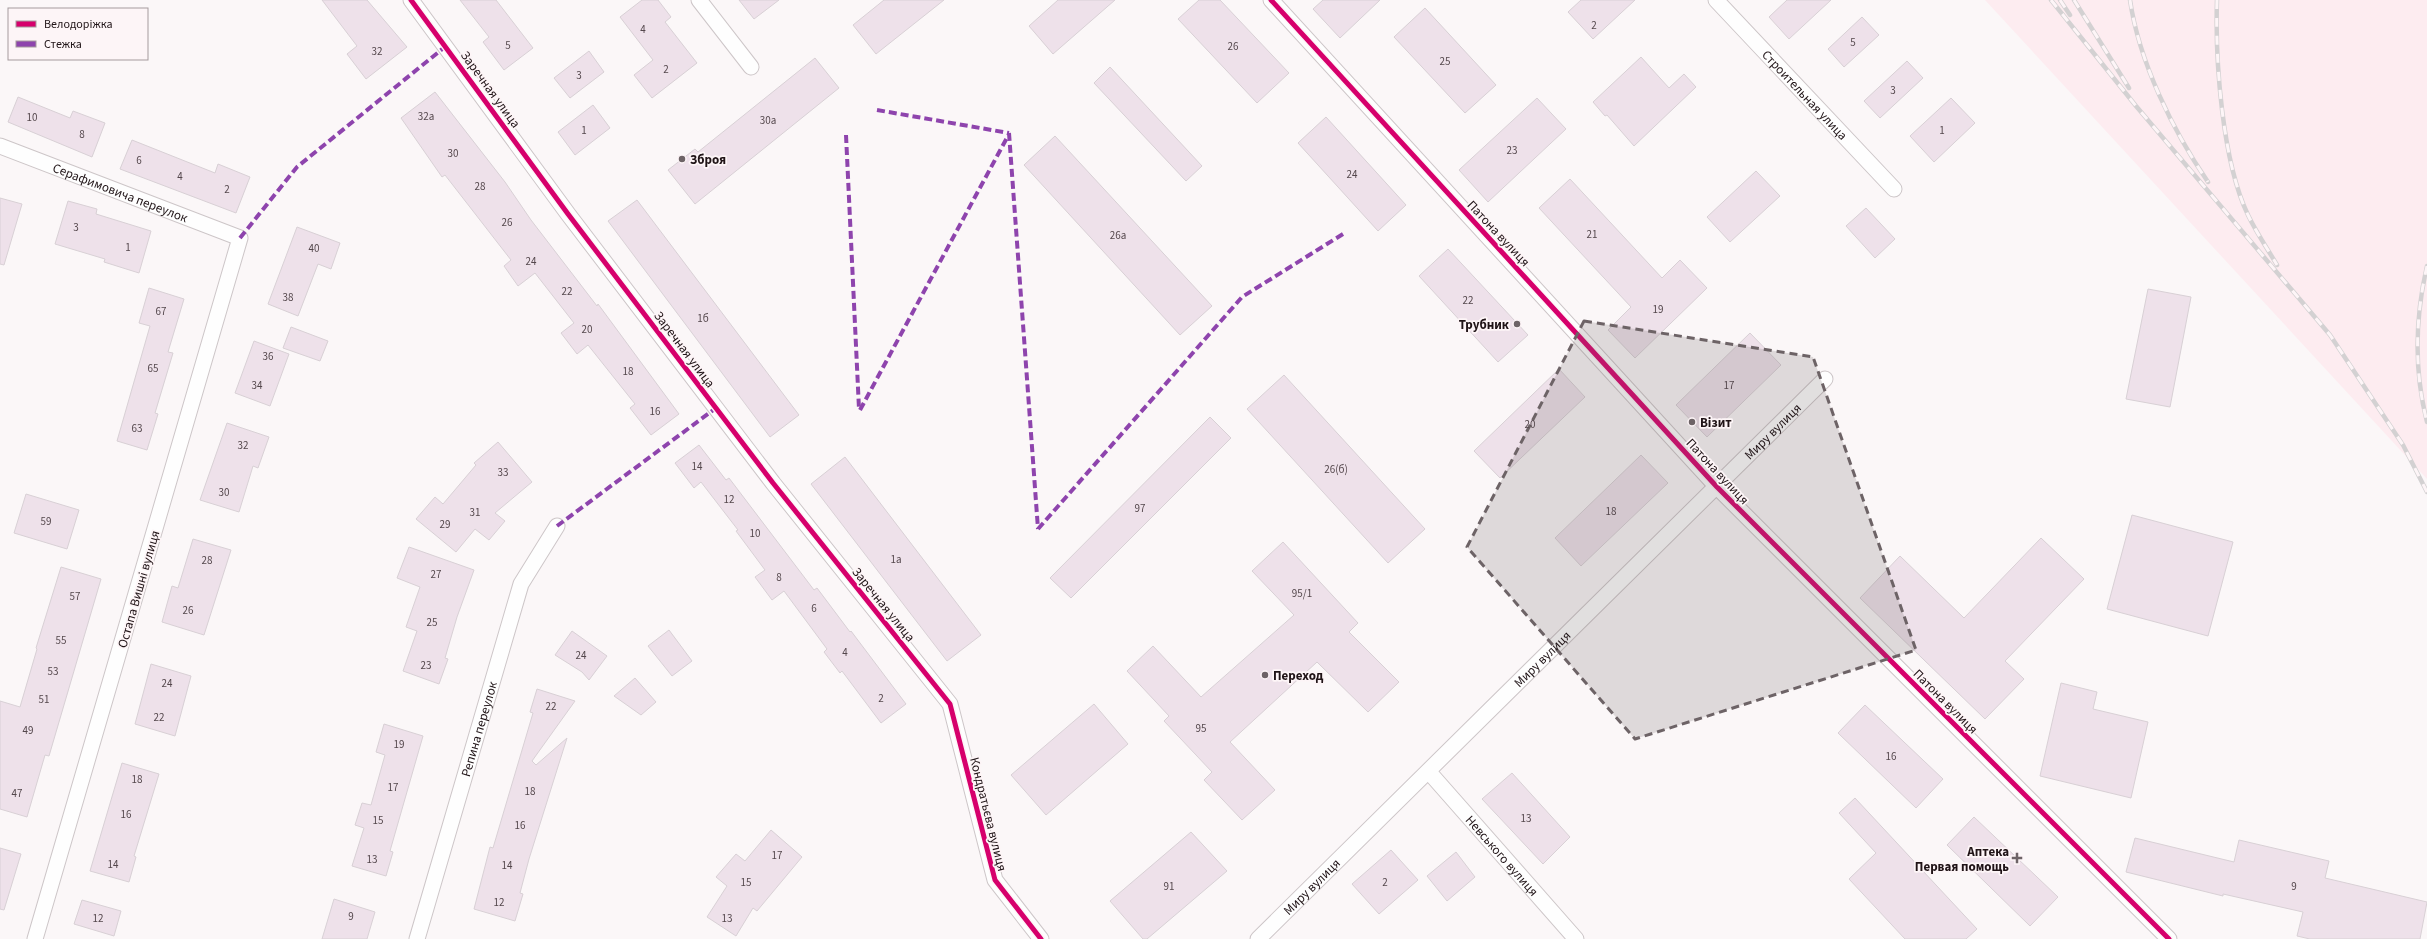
<svg xmlns="http://www.w3.org/2000/svg" width="2427" height="939" font-family="'Source Sans 3',sans-serif">
  <rect width="100%" height="100%" fill="#fbf7f8"/>
  <!-- built -->
  <polygon fill="#fdecf0" points="1985,0 2427,0 2427,479"/>
  <!-- building -->
  <g fill="#eee1ea" stroke="#d8d0d5">
    <polygon points="322,0 367,0 407,47 366,79 347,54 357,46"/>
    <polygon points="460,0 496,0 533,48 504,70 483,42 489,37"/>
    <polygon points="642,0 658,0 671,17 665,22 697,63 652,98 634,75 653,60 620,17"/>
    <polygon points="739,0 779,0 754,19"/>
    <polygon points="884,0 944,0 876,54 853,25"/>
    <polygon points="1058,0 1115,0 1053,54 1029,26"/>
    <polygon points="1199,0 1220,0 1289,73 1257,103 1178,19"/>
    <polygon points="1323,0 1380,0 1340,38 1313,9"/>
    <polygon points="1581,0 1635,0 1593,39 1568,12"/>
    <polygon points="1787,0 1831,0 1789,39 1769,17"/>
    <polygon points="1425,8 1496,85 1465,113 1394,37"/>
    <polygon points="1862,17 1879,35 1844,67 1828,49"/>
    <polygon points="589,51 604,72 570,98 554,78"/>
    <polygon points="1641,57 1669,88 1684,74 1696,87 1634,146 1607,115 1605,116 1593,102"/>
    <polygon points="815,58 839,88 695,204 668,170 695,149 698,152"/>
    <polygon points="1907,61 1923,78 1880,118 1864,101"/>
    <polygon points="1110,67 1202,166 1186,181 1094,83"/>
    <polygon points="435,92 505,182 531,220 597,306 598,304 679,414 651,435 630,408 635,404 588,345 577,354 561,333 574,323 535,273 518,286 504,266 511,260 445,175 442,177 401,118"/>
    <polygon points="18,97 70,118 73,111 105,123 92,157 8,122"/>
    <polygon points="1537,98 1566,129 1488,202 1459,170"/>
    <polygon points="1951,98 1975,123 1934,162 1910,136"/>
    <polygon points="593,105 610,128 575,155 558,132"/>
    <polygon points="1326,117 1406,205 1378,231 1298,143"/>
    <polygon points="1055,136 1212,306 1180,335 1024,165"/>
    <polygon points="132,140 215,173 218,164 250,177 236,213 120,169"/>
    <polygon points="1756,171 1780,196 1730,242 1707,217"/>
    <polygon points="1570,179 1662,278 1680,260 1707,288 1635,358 1608,330 1631,307 1539,208"/>
    <polygon points="0,198 22,204 4,265 0,264"/>
    <polygon points="637,200 799,415 770,437 608,221"/>
    <polygon points="68,201 97,209 96,214 151,231 139,273 104,262 105,259 55,244"/>
    <polygon points="1866,208 1895,239 1875,258 1846,226"/>
    <polygon points="297,227 340,243 331,269 318,264 298,316 268,304"/>
    <polygon points="1448,249 1528,335 1498,362 1419,276"/>
    <polygon points="149,288 184,299 168,352 173,353 155,413 158,414 147,450 117,441 150,326 139,323"/>
    <polygon points="2148,289 2191,297 2170,407 2126,399"/>
    <polygon points="291,327 328,341 320,361 283,348"/>
    <polygon points="1750,333 1781,365 1707,437 1676,405"/>
    <polygon points="254,341 289,354 270,406 235,393"/>
    <polygon points="1559,369 1585,397 1500,478 1474,451"/>
    <polygon points="1284,375 1425,529 1388,563 1247,409"/>
    <polygon points="1210,417 1231,438 1071,598 1050,578"/>
    <polygon points="227,423 269,437 258,468 253,466 239,512 200,500"/>
    <polygon points="498,442 532,482 495,513 505,521 489,540 475,529 456,552 416,519 435,497 443,504 476,465 474,463"/>
    <polygon points="699,445 726,480 729,478 814,590 817,588 850,632 851,631 906,704 881,723 842,671 840,673 824,652 827,649 784,591 772,600 755,577 765,570 736,531 738,530 701,482 694,488 675,463"/>
    <polygon points="1641,455 1668,483 1581,566 1555,538"/>
    <polygon points="845,457 981,635 947,661 811,484"/>
    <polygon points="26,494 79,510 67,549 14,533"/>
    <polygon points="2132,515 2233,542 2208,636 2107,609"/>
    <polygon points="2041,538 2084,579 2005,661 2024,679 1985,719 1860,598 1900,556 1964,618"/>
    <polygon points="193,539 231,550 204,635 162,622 172,586 178,588"/>
    <polygon points="1283,542 1358,623 1349,632 1399,682 1368,712 1317,662 1230,742 1275,790 1242,820 1204,780 1212,772 1164,721 1169,716 1127,671 1153,646 1201,697 1294,615 1252,571"/>
    <polygon points="409,547 474,570 457,617 445,658 448,659 439,684 403,671 417,631 406,627 420,587 397,578"/>
    <polygon points="61,567 101,579 49,756 45,755 27,817 0,809 0,701 20,707 37,649 36,648"/>
    <polygon points="669,630 692,661 672,676 648,646"/>
    <polygon points="572,631 607,656 589,680 582,672 555,655"/>
    <polygon points="151,664 191,676 175,736 135,724"/>
    <polygon points="635,678 656,702 641,715 614,696"/>
    <polygon points="2061,683 2097,692 2093,709 2148,722 2131,798 2040,776"/>
    <polygon points="537,689 575,701 532,761 536,765 567,738 529,859 520,893 523,894 515,921 474,909 490,847 493,848 533,713 530,712"/>
    <polygon points="1094,704 1128,744 1046,815 1011,775"/>
    <polygon points="1865,705 1943,779 1916,808 1838,733"/>
    <polygon points="384,724 423,736 390,851 393,852 386,876 352,866 364,828 355,825 362,803 371,805 385,755 376,752"/>
    <polygon points="122,763 159,774 134,856 136,857 129,882 90,871"/>
    <polygon points="1512,773 1570,837 1543,864 1482,799"/>
    <polygon points="1855,798 1977,929 1966,939 1905,939 1849,879 1876,853 1839,813"/>
    <polygon points="1974,817 2058,897 2030,926 1947,845"/>
    <polygon points="771,830 802,857 757,911 753,908 736,936 707,917 727,886 716,877 736,854 745,861"/>
    <polygon points="1191,832 1227,871 1147,939 1143,939 1110,901"/>
    <polygon points="2135,838 2234,862 2239,840 2329,861 2325,878 2427,902 2420,939 2310,939 2297,936 2303,912 2223,894 2223,896 2126,872"/>
    <polygon points="0,848 21,854 4,910 0,909"/>
    <polygon points="1391,850 1418,880 1379,914 1352,884"/>
    <polygon points="1456,852 1475,877 1447,901 1427,876"/>
    <polygon points="334,899 375,912 367,939 322,939"/>
    <polygon points="82,900 121,911 114,936 74,924"/>
  </g>
  <g fill="none" stroke-linecap="round" stroke-linejoin="round">
    <defs>
      <g id="street">
        <polyline points="411,0 568,214 773,483 950,704 995,880 1041,939"/>
        <polyline points="699,0 751,67"/>
        <polyline points="1271,0 1717,487 2169,939"/>
        <path id="s1" d="M1716,0L1894,189"/>
        <path id="s2" d="M0,146L240,238L35,939"/>
        <path id="s3" d="M1429,772L1576,939"/>
        <path id="s4" d="M417,939L521,584L557,526"/>
        <path id="s5" d="M1258,939L1825,379"/>
      </g>
    </defs>
    <!-- street casing -->
    <use href="#street" stroke="#cdc6c8" stroke-width="17"/>
    <!-- street -->
    <use href="#street" stroke="#fefefe" stroke-width="15"/>
    <defs>
      <g id="rail">
        <polyline points="2051,0 2136,106 2330,335 2403,445 2427,492"/>
        <polyline points="2060,0 2070,15"/>
        <polyline points="2074,0 2129,88"/>
        <path d="M2130,0C2139,62 2173,131 2208,182"/>
        <path d="M2217,0C2215,59 2222,161 2248,215C2256,232 2267,248 2277,265"/>
        <path d="M2427,266C2415,318 2414,371 2427,422"/>
      </g>
    </defs>
    <!-- rail casing -->
    <use href="#rail" stroke="#d3d1d2" stroke-width="4.5"/>
    <!-- rail -->
    <use href="#rail" stroke="#fdf5f7" stroke-width="3" stroke-dasharray="9" stroke-linecap="butt"/>
    <!-- quiet -->
    <g stroke="#8e44ad" stroke-width="4" stroke-dasharray="8 4" stroke-linecap="butt">
      <polyline points="877,110 1009,133"/>
      <polyline points="1009,133 1038,529"/>
      <polyline points="846,135 859,409"/>
      <polyline points="240,238 297,167 446,46"/>
      <polyline points="860,410 1009,134"/>
      <polyline points="557,526 716,408"/>
      <polyline points="1038,529 1242,297 1343,234"/>
    </g>
    <defs>
      <g id="cycleway">
        <polyline points="411,0 568,214 773,483 950,704 995,880 1041,939"/>
        <polyline points="1271,0 1717,487 2169,939"/>
      </g>
    </defs>
    <!-- cycleway casing -->
    <use href="#cycleway" stroke="#fdf5f7" stroke-width="8"/>
    <!-- cycleway -->
    <use href="#cycleway" stroke="#d6006c" stroke-width="5"/>
  </g>
  <!-- marked area -->
  <path fill="#6d6366" fill-opacity="0.2" stroke="#6d6366" stroke-width="3" stroke-dasharray="8 5" stroke-linejoin="round" d="M1584,321L1813,357L1916,650L1635,739L1467,547Z"/>
  <!-- markers -->
  <g fill="#6d6366" stroke="#fdf5f7" stroke-width="1.5">
    <circle cx="682" cy="159" r="4"/>
    <circle cx="1517" cy="324" r="4"/>
    <circle cx="1692" cy="422" r="4"/>
    <circle cx="1265" cy="675" r="4"/>
    <path d="M2015 852h4v4h4v4h-4v4h-4v-4h-4v-4h4z"/>
  </g>
  <g text-anchor="middle" stroke-width="3.5" stroke-linejoin="round" paint-order="stroke">
    <!-- number labels -->
    <g font-size="11" fill="#54474c">
      <text x="1594" y="29">2</text>
      <text x="643" y="33">4</text>
      <text x="1853" y="46">5</text>
      <text x="508" y="49">5</text>
      <text x="1233" y="50">26</text>
      <text x="377" y="55">32</text>
      <text x="1445" y="65">25</text>
      <text x="666" y="73">2</text>
      <text x="579" y="79">3</text>
      <text x="1893" y="94">3</text>
      <text x="426" y="120">32а</text>
      <text x="32" y="121">10</text>
      <text x="768" y="124">30а</text>
      <text x="584" y="134">1</text>
      <text x="1942" y="134">1</text>
      <text x="82" y="138">8</text>
      <text x="1512" y="154">23</text>
      <text x="453" y="157">30</text>
      <text x="139" y="164">6</text>
      <text x="1352" y="178">24</text>
      <text x="180" y="180">4</text>
      <text x="480" y="190">28</text>
      <text x="227" y="193">2</text>
      <text x="507" y="226">26</text>
      <text x="76" y="231">3</text>
      <text x="1592" y="238">21</text>
      <text x="1118" y="239">26а</text>
      <text x="128" y="251">1</text>
      <text x="314" y="252">40</text>
      <text x="531" y="265">24</text>
      <text x="567" y="295">22</text>
      <text x="288" y="301">38</text>
      <text x="1468" y="304">22</text>
      <text x="1658" y="313">19</text>
      <text x="161" y="315">67</text>
      <text x="703" y="322">1б</text>
      <text x="587" y="333">20</text>
      <text x="268" y="360">36</text>
      <text x="153" y="372">65</text>
      <text x="628" y="375">18</text>
      <text x="257" y="389">34</text>
      <text x="1729" y="389">17</text>
      <text x="655" y="415">16</text>
      <text x="1530" y="428">20</text>
      <text x="137" y="432">63</text>
      <text x="243" y="449">32</text>
      <text x="697" y="470">14</text>
      <text x="1336" y="473">26(б)</text>
      <text x="503" y="476">33</text>
      <text x="224" y="496">30</text>
      <text x="729" y="503">12</text>
      <text x="1140" y="512">97</text>
      <text x="1611" y="515">18</text>
      <text x="475" y="516">31</text>
      <text x="46" y="525">59</text>
      <text x="445" y="528">29</text>
      <text x="755" y="537">10</text>
      <text x="896" y="563">1а</text>
      <text x="207" y="564">28</text>
      <text x="436" y="578">27</text>
      <text x="779" y="581">8</text>
      <text x="1302" y="597">95/1</text>
      <text x="75" y="600">57</text>
      <text x="814" y="612">6</text>
      <text x="188" y="614">26</text>
      <text x="432" y="626">25</text>
      <text x="61" y="644">55</text>
      <text x="845" y="656">4</text>
      <text x="581" y="659">24</text>
      <text x="426" y="669">23</text>
      <text x="53" y="675">53</text>
      <text x="167" y="687">24</text>
      <text x="881" y="702">2</text>
      <text x="44" y="703">51</text>
      <text x="551" y="710">22</text>
      <text x="159" y="721">22</text>
      <text x="1201" y="732">95</text>
      <text x="28" y="734">49</text>
      <text x="399" y="748">19</text>
      <text x="1891" y="760">16</text>
      <text x="137" y="783">18</text>
      <text x="393" y="791">17</text>
      <text x="530" y="795">18</text>
      <text x="17" y="797">47</text>
      <text x="126" y="818">16</text>
      <text x="1526" y="822">13</text>
      <text x="378" y="824">15</text>
      <text x="520" y="829">16</text>
      <text x="777" y="859">17</text>
      <text x="372" y="863">13</text>
      <text x="113" y="868">14</text>
      <text x="507" y="869">14</text>
      <text x="746" y="886">15</text>
      <text x="1385" y="886">2</text>
      <text x="1169" y="890">91</text>
      <text x="2294" y="890">9</text>
      <text x="499" y="906">12</text>
      <text x="351" y="920">9</text>
      <text x="98" y="922">12</text>
      <text x="727" y="922">13</text>
    </g>
    <!-- street labels -->
    <g font-size="13" fill="#201417" stroke="#fdf5f7">
      <text transform="translate(491 89) rotate(54)" y="5">Заречная улица</text>
      <text dy="5" stroke="none"><textPath href="#s1" startOffset="130">Строительная улица</textPath></text>
      <text dy="5" stroke="none"><textPath href="#s2" startOffset="129">Серафимовича переулок</textPath></text>
      <text transform="translate(1499 233) rotate(47)" y="5">Патона вулиця</text>
      <text transform="translate(685 349) rotate(53)" y="5">Заречная улица</text>
      <text dy="5" stroke="none"><textPath href="#s5" startOffset="723">Миру вулиця</textPath></text>
      <text transform="translate(1718 471) rotate(47)" y="5">Патона вулиця</text>
      <text transform="translate(138 589) rotate(-74)" y="5">Остапа Вишні вулиця</text>
      <text transform="translate(884 604) rotate(51)" y="5">Заречная улица</text>
      <text dy="5" stroke="none"><textPath href="#s5" startOffset="399">Миру вулиця</textPath></text>
      <text transform="translate(1946 701) rotate(45)" y="5">Патона вулиця</text>
      <text dy="5" stroke="none"><textPath href="#s4" startOffset="219">Репина переулок</textPath></text>
      <text transform="translate(989 814) rotate(76)" y="5">Кондратьєва вулиця</text>
      <text dy="5" stroke="none"><textPath href="#s3" startOffset="111">Невського вулиця</textPath></text>
      <text dy="5" stroke="none"><textPath href="#s5" startOffset="75">Миру вулиця</textPath></text>
    </g>
    <!-- poi labels -->
    <g font-size="13" font-weight="bold" fill="#201417" stroke="#fdf5f7" text-anchor="start">
      <text x="690" y="164">Зброя</text>
      <text x="1509" y="329" text-anchor="end">Трубник</text>
      <text x="1700" y="427">Візит</text>
      <text x="1273" y="680">Переход</text>
      <text x="2009" y="856" text-anchor="end">Аптека<tspan x="2009" dy="15">Первая помощь</tspan></text>
    </g>
  </g>
  <!-- legend -->
  <rect x="8" y="8" width="140" height="52" fill="#fdf5f7" stroke="#a59b9d"/>
  <rect x="16" y="21" width="20" height="6" fill="#d6006c" stroke="#a59b9d"/>
  <text x="44" y="28" font-size="12" fill="#201417">Велодоріжка</text>
  <rect x="16" y="41" width="20" height="6" fill="#8e44ad" stroke="#a59b9d"/>
  <text x="44" y="48" font-size="12" fill="#201417">Стежка</text>
</svg>
